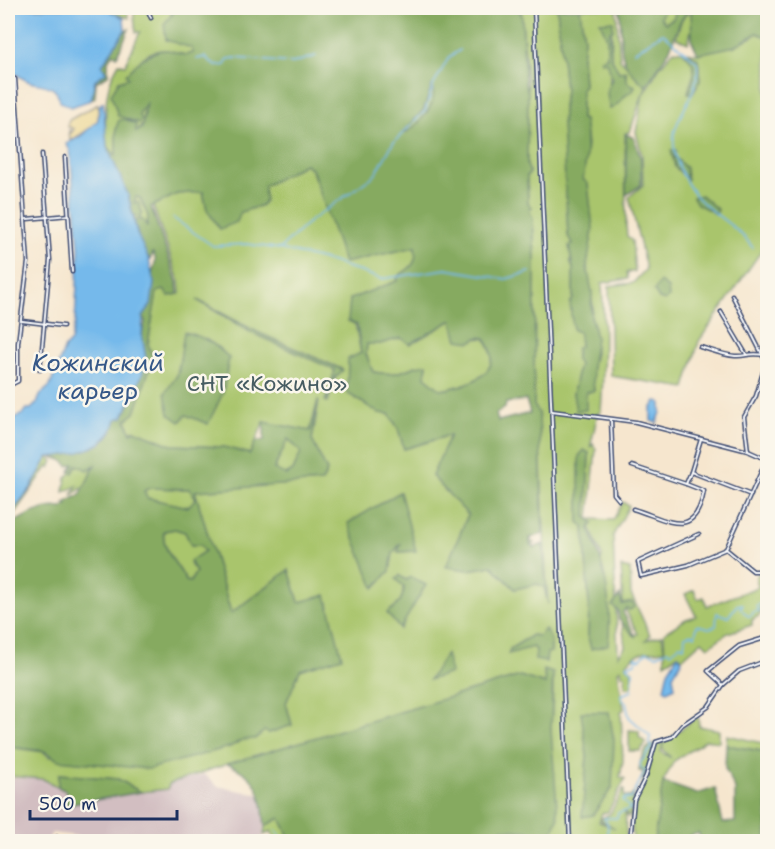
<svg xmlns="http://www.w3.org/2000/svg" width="775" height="849" font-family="'Shantell Sans',sans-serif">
  <rect width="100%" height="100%" fill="#fbf7ec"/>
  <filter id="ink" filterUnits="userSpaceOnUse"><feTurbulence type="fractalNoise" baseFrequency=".0167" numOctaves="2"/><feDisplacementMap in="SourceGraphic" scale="12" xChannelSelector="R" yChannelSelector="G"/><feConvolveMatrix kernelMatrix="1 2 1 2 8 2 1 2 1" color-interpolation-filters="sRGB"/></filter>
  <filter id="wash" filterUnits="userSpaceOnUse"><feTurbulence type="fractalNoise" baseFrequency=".008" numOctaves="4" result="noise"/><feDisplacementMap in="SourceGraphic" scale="24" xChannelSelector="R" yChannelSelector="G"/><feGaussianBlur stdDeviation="1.35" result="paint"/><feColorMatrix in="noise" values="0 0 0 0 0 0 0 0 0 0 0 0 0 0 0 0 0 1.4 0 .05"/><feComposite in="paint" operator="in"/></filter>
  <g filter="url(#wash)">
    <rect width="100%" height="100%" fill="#f6e6ce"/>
    <!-- industrial -->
    <polygon fill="#d2bec1" points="204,774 217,786 261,795 264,823 262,841 123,842 52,833 47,841 8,841 8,778 43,779 66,791 66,805 167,789 169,784"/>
    <!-- green -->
    <g fill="#a9c56c" stroke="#627a65" stroke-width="1.5" fill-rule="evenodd">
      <polygon points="109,8 126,8 129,18 115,14"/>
      <path d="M133,8H172L166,39L192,48L193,53C179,58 178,50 166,50C132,48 125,91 118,116L139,114L146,106L147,97V107L143,115L145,121L136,133L116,128V156L107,147L105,139C107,109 102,92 119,63L125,65L140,32H136Z"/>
      <path d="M521,8H557L565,89L563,106L568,236L574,245L570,261L573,269V329L579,332L580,347L576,349V360L579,364L573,394L585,401L586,392L594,391L591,371L595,353L594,325L591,316L593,306L587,266L590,213L588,184L583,180L587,145L584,120L581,119V89L584,85L582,57L584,39L580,8H616L620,59L646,86L644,93L659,68L674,50L698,54L751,38L757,33L767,37V267L762,255L766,252L764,247L699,341L685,388L611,376L609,286L633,283L646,269L629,197L643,185L642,156L636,132L643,93L630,132L625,133L626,225L627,236L632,241L635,272H627L628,279L602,283C605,326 604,370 601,412L598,413L590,448L593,444L596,450L589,517L590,519L613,520L623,502L629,506L613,536L618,656L625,647L622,621L633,635L638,634L623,605L621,567L630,569L631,594L650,635L646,640L662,635L664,650C649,652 635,650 626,665L632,670V687H625V676L622,675L621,669L618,671L624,709L621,712L623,761L620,777L625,779L608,812L602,813L599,822L615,828L601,821L602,818L610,814L624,788V796L630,797L634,793L630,815L628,817L625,812L627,841H498L497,832L501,829L545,833L553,692V673L544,671L545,684L520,676L227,764L169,784L168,789L141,792L118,779L60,774L58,787L43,779L8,776V747L44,752L49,757L217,748C228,747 232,743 241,740C251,736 255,738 264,731L269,733L292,725L286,703L300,670L299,602L289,570L231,613L197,498L188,507L147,498L144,491L149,488L190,489L197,498L195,490L322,482L327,471L312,440L319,401L310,431L264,422L250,454L224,447L171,445L135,430L130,433L131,431L126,420L135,413L153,358L148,344L157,291L164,290L169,296L180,294L179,281L153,206L177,194L203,192L207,210L220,229L241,212L262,205L265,201L264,186L305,164L311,169L322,197L408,247H415L417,257L406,277L398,276L397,281L350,299L361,353L347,392L379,413L389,414L398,428L404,449L451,435L432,476L468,514L457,541L533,536L530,541L534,543L531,545L468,570L492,566L515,589L537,584L544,587L547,597L539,420L534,405L535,260L533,219L529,210L532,207L528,203L527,176L530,173L527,166L528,92ZM601,22L612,33L611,57L619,72H626L627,92L610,109C604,93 615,78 607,61L601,59L607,57V37ZM698,59L700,80L688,92L695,70L692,60ZM199,301L257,332L342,369L335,378L328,402L326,401L335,370L252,333ZM184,340L226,371L224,379L186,415L176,379ZM589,454L586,517L602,556L588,637L589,606L584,527L579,522L580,456ZM399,493L415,551L399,552L403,541L393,553L390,571L374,588ZM400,576L406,580L400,629L387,613C402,603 407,594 400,576ZM546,630L551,640V652L536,650L533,647L510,649L532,635L539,636ZM585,737L612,788L585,781L587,756Z"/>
      <polygon points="666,8 677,8 673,19 665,24 660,17"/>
      <polygon points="684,12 695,14 688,43 676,38"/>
      <path d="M432,86C440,103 417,127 403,134V138L393,127L424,109Z"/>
      <polygon points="136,197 140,198 148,216 147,226 134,220 133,215 138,216 133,199"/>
      <path d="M453,320L473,339L485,338C487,342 490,347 491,351C498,378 460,387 441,390L425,377L427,365C416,365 413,367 403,371C394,375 383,373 373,372L366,354L367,343L380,344L401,338L410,344Z"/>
      <polygon points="288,439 301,452 293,471 286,475 274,470"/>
      <path d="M48,457L53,461L50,468L48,466L14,514L13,519L8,523C7,511 41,474 48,457Z"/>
      <polygon points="95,464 85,486 72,495 77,486 64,492 66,478 77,465"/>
      <path d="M175,529L185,532L191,545H200L206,551L197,556L190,564L196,572L190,582L186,581C179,565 161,550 164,531Z"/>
      <polygon points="760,571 767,579 767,603 761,608 760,615 752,620 752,625 728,633 708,647 702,641 683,658 678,655 665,663 664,633 686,619 696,616 685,594 694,590 698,599 704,597 707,606 758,587 756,578"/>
      <polygon points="698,716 699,726 719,730 719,742 706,740 674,761 663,782 654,841 633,841 631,818 635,799 647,777 650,758 657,743 663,742 661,752 671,758 662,748 664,743"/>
      <polygon points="629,730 639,731 639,737 646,743 640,751 629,751"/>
      <polygon points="727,735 767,744 767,752 726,745"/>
      <path d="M654,744L645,777L642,780L643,771H639C640,761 643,748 654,744Z"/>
      <polygon points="280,818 291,841 276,841 271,831 264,835 265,826"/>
    </g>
    <!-- forest -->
    <g fill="#86aa60" stroke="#506c5f" stroke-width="1.5" fill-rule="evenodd">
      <path d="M172,8H517L522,15L525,83L528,92L527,165L530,173L527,176L528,203L532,207L529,210L533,219L535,260L534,405L539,414L543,534L530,538V544L534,548L543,544L548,604L544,587L537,584L515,589L492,566L468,570L446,567L468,515L432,476L450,435L404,449L398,428L389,414L379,413L347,393L348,359L361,353L357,325L348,321L350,299L397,281L398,276C411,268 418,263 415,247L344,263L312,169L305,164L264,186L265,201L262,205L241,212L237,222L220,229L207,210L203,192L177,194L151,207L177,282L178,294L169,296L164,290L157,292L148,344L153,358L135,413L126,420L131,433L135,430L171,445L224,447L250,454L255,442L264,440V422L310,431L318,400L312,440L327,471L322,482L195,491L231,613L289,570L299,602L326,595L342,657L300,670L286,703L292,725L269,733L264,731L255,739L242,740L230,747L149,769L58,760L44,751L8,747V528C19,517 47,504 62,508L67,505L64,503L80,495L95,465L87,470L77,465L73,473L70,471L74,464L68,466L62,460L51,457C71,452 99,452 111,432C114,428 114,423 116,419L123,417C138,388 147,369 142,337C141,329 148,324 143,315C153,301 152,292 152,275C153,266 158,262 153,253L150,260L141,248L128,195L107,147V145L116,156V128L119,120L125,119L136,124V132L142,128L147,102L139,114L142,120L139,123L118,116L111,94L119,81L128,78L126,74C136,64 150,50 166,50C178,50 179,58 193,53L192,48L166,40L164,24L173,13ZM432,86C439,104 417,128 402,134L424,109ZM136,197L140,198L148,216L147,226L143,220H134V215L140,218L142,212L138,202L134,203ZM452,320L458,340L471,342L479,337L485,338C487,342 490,347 491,351C498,378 460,387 441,390L425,377L427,364C417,365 413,367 403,371C394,375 383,373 373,372L366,354L367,344H380L401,338L410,344ZM526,400L530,413L498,421L496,414L505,408L506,403ZM288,439L301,452L293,471L286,475L274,469ZM149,488L189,489L196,498L188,507L147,498L144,491ZM175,529L185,532L191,545H200L205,551L190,561L196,572L190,582L186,581C179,566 160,549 164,531Z"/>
      <path d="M557,8H580L584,39L582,57L584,85L581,89V119L584,120C587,139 587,161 583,179L588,184L593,229L587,266L592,292L591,316L596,338L592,364L594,391L586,392V410L576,411L573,394L579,364L576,360V349L580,346L579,332L573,330L570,303L573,299V269L569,246L573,245L568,236L562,124L565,89Z"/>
      <path d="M619,8H666L660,17L665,23L673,19L677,8H767V37L757,33L735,46L698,54L692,41L691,10H688L680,22L669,51L646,86C611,58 625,45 619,8Z"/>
      <path d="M613,21V30L610,31L611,57L619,72L627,71L625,74L628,83L635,86L633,91C623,93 621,106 610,109C607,97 605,90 612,79L607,61L601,62V59L607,57V38L600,22Z"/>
      <path d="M129,29L117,56L113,53L108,61V75L96,82L95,97L91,100C94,93 93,88 95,81C100,67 115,36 129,29Z"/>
      <path d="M685,54H690L698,59L700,81L692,94L688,93C695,78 698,65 685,54Z"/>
      <polygon points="626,134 634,138 641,159 641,185 626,195"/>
      <polygon points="671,150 676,150 675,157 686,168 687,179 675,167"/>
      <polygon points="701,195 718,210 716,214 697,204 693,197"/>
      <polygon points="660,282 668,288 669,297 665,301 659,299 654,291"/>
      <polygon points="197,300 257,332 343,370 335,378 327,402 325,401 335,370 252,333"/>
      <path d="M184,332C203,336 216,344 229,358L223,393L208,424L186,415L180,422L169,414L165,393L178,374Z"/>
      <path d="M584,450L589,453L586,517L594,523L589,528C605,564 613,606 608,645L591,649L588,637L589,606L584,527L579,522V456Z"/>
      <polygon points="400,492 416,551 398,552 401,543 393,553 390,571 374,588 348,523"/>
      <path d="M400,576L406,580L411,577L426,585L400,629L387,613C398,605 403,601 404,587L396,579Z"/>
      <polygon points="620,595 622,604 632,602 634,607 630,610 626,608 623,612 636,637 619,620 618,610 612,606"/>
      <polygon points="545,629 551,640 551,652 547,653 546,662 535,660 536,650 533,647 508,654 510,649 532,635 539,636"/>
      <polygon points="446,654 451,673 429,680"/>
      <path d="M544,670L553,673L551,730L558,819L553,831L545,833L501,829L497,832L498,842L291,841L280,818L265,826C261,793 260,777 227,764L520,676L545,684Z"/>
      <polygon points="581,712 609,712 614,740 612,788 593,815 582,817 587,756"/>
      <polygon points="726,745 767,752 767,841 700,841 699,833 675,841 654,841 663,782 697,794 715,788 723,823 735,822 735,789 725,768"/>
      <polygon points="59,774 118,779 141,792 66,805 66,791 58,787"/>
    </g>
    <!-- sand -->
    <polygon fill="#eeda9e" stroke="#84847e" stroke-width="1.5" points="98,104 98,120 86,131 70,141 69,129 71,133 74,129 67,126 69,120"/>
    <!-- water -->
    <g fill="#75b9eb" stroke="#4874a4" stroke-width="1.5">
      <path d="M8,8H109L111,12L124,18L125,30L102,65L106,72L95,80L91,100L71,107L60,102C57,84 45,86 30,82C22,79 16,73 8,70Z"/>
      <path d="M103,102L107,147L128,195L137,234L149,260L154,283L151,305L143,316L142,335L146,359L142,375L123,417L116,419C114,424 114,428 111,432C99,451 69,455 48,457L30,489L8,517V421L23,414L27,409H31L37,403L41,394L50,386L65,347L71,341L75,322L79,248L70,150L66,144L81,136L98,120L100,105Z"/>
      <polygon points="656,401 661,402 661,412 657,423 651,421 651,409"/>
      <polygon points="678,655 682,660 673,676 675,687 667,691 664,689 668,671"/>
    </g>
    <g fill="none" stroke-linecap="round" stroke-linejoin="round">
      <!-- stream -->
      <g stroke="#75b9eb" stroke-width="1.5">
        <path d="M634,52L663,33L697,62C701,85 684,106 676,127C668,149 683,182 699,199C716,217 739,227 753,248"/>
        <polyline points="197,59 205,57 216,66 225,65 228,59 235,58 293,63 316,56"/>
        <polyline points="173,218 213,246 247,244 280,249 333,262 381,279 446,269 506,279 530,272"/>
        <polyline points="280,249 310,221 375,175 393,143 425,111 433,86 449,57 460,50"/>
        <polyline points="276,830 285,842"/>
        <polyline points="586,842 589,838 593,842"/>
        <polyline points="602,842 607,838 608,825 604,818 617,818 618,813 631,809 623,801 625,798 631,799 646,769 641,769 640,763 652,747 649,743 650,736 629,717 626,702 622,700 621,695 632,691 633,672 627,665 635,663 636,657 640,659 647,652 657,655 668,650 671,653 680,645 684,647 685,636 692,634 695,636 697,625 709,628 716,626 717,613 728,617 737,605 743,604 740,608 748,616 752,615 753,612 759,611 756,606 768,600"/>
      </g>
    </g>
  </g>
  <g filter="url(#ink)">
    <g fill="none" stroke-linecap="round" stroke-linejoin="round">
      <defs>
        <g id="minor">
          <polyline points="147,8 151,18"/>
          <polyline points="534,8 570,842"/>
          <polyline points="8,77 15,79 28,262 18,343 18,381 8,386"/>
          <polyline points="65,157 72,272"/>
          <polyline points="27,219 69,215"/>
          <polyline points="732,295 766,362 756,396 744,417 748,451"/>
          <polyline points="721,312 746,354"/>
          <polyline points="22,321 63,326"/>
          <path d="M700,347C711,350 723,355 735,356C747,357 748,352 764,355"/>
          <polyline points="40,370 50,260 42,154"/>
          <polyline points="552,411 636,422 748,451 768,460"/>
          <polyline points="611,420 614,494 619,500"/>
          <polyline points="701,439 691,472 751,495"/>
          <polyline points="632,466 686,484"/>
          <path d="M633,509C669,520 695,541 704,491L686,484L691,472"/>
          <polyline points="699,534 638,562 641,576 688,565 726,549 753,571 760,571 768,563"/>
          <polyline points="726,549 767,459"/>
          <polyline points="723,685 708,671 739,646 768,637"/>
          <polyline points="53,842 57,837"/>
          <polyline points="630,842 634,800 646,776 656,742 672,737 682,725 708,707 723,685 739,671 768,660"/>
        </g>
      </defs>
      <!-- minor casing -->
      <use href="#minor" stroke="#3c4a6f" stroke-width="5"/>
      <!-- minor -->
      <use href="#minor" stroke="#fff" stroke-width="2"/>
    </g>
  </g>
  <g text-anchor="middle" stroke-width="5" stroke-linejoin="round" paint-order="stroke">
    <!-- park labels -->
    <g font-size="22" fill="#465c62" stroke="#fbf7ec">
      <text x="267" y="391">СНТ «Кожино»</text>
    </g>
    <!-- water labels -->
    <g font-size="24" font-style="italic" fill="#365888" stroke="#fbf7ec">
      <text x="98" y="371">Кожинский<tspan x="98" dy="28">карьер</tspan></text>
    </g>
  </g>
  <!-- margin -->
  <rect width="775" height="849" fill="none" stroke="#fbf7ec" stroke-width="30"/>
  <!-- scale -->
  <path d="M30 810v9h147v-9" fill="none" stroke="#1b2f5e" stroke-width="3"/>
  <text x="39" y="810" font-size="18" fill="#1b2f5e" stroke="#fbf7ec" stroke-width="4.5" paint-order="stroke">500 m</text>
</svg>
